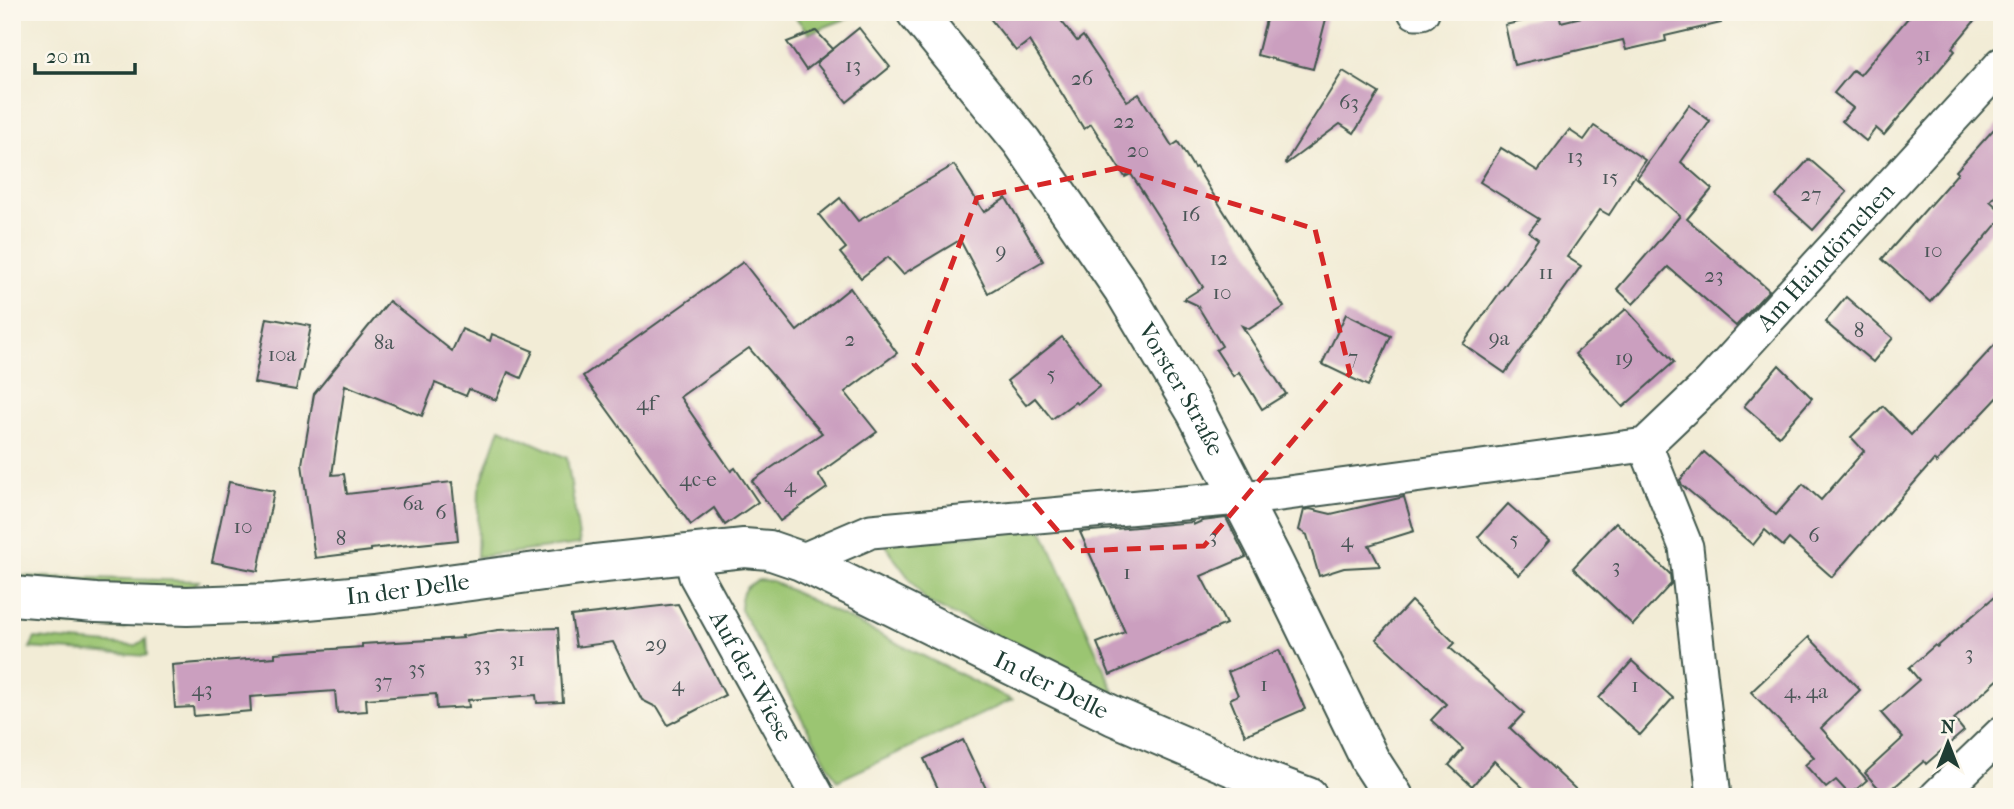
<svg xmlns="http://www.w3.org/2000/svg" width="2014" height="809" font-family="'IM FELL French Canon',serif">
  <rect width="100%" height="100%" fill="#fbf7ec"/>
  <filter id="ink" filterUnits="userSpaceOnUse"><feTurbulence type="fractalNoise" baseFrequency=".0143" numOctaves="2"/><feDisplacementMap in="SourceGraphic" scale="14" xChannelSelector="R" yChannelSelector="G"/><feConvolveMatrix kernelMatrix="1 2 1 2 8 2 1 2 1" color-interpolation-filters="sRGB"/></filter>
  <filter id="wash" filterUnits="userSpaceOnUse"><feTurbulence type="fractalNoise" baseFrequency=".00686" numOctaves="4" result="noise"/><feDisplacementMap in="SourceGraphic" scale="28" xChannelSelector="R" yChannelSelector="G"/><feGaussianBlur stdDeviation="1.57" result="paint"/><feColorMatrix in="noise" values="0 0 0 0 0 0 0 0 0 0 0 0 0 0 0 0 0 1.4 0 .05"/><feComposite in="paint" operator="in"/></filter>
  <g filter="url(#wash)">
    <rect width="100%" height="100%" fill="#f2ecd6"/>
    <!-- green -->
    <g fill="#9bc572" stroke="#5d8153" stroke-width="2">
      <polygon points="791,12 864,12 809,33"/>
      <polygon points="500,428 567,458 580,544 477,557 479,489"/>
      <polygon points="1042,529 1115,694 927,602 891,554 885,542"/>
      <polygon points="12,576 199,581 193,587 12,586"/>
      <path d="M759,580L772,581L1012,700L837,781L740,608C741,592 744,586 759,580Z"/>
      <polygon points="50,615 127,623 125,629 41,623"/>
      <polygon points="35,638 135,646 146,639 147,656 30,648"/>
    </g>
    <g id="blocks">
      <!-- building -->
      <g fill="#cb9fbf">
        <polygon points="985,12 1066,12 1059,18 1077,41 1083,36 1127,101 1139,94 1172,146 1178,142 1194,168 1196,167 1284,307 1249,329 1242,326 1286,394 1262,409 1239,372 1233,376 1216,350 1222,346 1197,305 1184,299 1203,287 1131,174 1125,177 1091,124 1084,129 1029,41 1016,51"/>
        <polygon points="1268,12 1299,12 1326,19 1313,69 1257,55"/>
        <polygon points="1602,12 1719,12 1721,23 1665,36 1666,41 1626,50 1623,40 1514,65 1505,25 1559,13 1561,22"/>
        <polygon points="1913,12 1982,12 1952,48 1955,51 1884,135 1876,128 1866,141 1842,121 1853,108 1834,93 1853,70 1860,75"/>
        <polygon points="859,28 890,67 847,102 816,63"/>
        <polygon points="816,31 833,49 806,70 787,42"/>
        <polygon points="1343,71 1379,93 1354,133 1340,124 1286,164 1285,163"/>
        <polygon points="1689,105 1710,121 1681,162 1712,189 1687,219 1769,290 1736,326 1668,267 1633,304 1617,289 1680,216 1637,178"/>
        <polygon points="2002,120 2002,188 1990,201 2002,212 2002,218 1930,302 1882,259 1958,173 1956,171"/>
        <polygon points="1594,126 1645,160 1609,215 1600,210 1567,257 1581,266 1505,373 1463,344 1538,239 1529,232 1539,219 1480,182 1501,148 1538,171 1569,130 1584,140"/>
        <polygon points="1809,159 1847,192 1813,230 1776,196"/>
        <polygon points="954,165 984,212 1006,198 1043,261 988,293 960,240 903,274 888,257 861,278 840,253 846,248 819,215 840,198 858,221"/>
        <polygon points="743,262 797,331 850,288 897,353 845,392 877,432 818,474 827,488 780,521 752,481 822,433 749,348 680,397 731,471 735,468 758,502 725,525 714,508 691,525 583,376"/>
        <polygon points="1846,297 1893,338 1873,362 1825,322"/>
        <polygon points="389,301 452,351 462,329 490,341 492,334 533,351 521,378 508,372 496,400 469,389 466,396 435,383 422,416 345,385 332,475 344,474 347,494 452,482 458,540 371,549 371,551 315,558 302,464 314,394"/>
        <polygon points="1626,309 1674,362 1623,407 1575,354"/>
        <polygon points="1346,314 1391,336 1368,386 1322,364"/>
        <polygon points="267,318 311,326 302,371 300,371 296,390 254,383"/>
        <polygon points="1062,337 1100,386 1077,404 1075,402 1052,419 1035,398 1026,405 1007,381"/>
        <polygon points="2002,337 2002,393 1936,463 1934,460 1832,577 1789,539 1783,546 1765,530 1753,545 1682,485 1680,480 1704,452 1776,515 1803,484 1821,500 1864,451 1851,437 1883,406 1911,435"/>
        <polygon points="1779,365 1812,398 1779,436 1744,406"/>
        <polygon points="229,482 274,491 258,571 212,562"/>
        <polygon points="1404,497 1414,531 1369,545 1380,566 1344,568 1319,576 1307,535 1299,530 1304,510 1310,509 1331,514"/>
        <polygon points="1508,504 1549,541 1519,575 1478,537"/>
        <polygon points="1226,518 1246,557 1201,576 1226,624 1110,675 1097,643 1125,632 1080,532 1193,522 1193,525 1202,521"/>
        <polygon points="1616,522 1670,574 1671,584 1633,625 1573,568"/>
        <polygon points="2002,590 2002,676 1954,719 1964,731 1926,764 1924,761 1885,795 1865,773 1903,738 1881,713 1919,680 1909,668 1935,645 1937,647"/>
        <polygon points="1411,601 1455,643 1450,648 1524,713 1510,728 1584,797 1533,797 1494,761 1472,786 1449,765 1463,749 1431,720 1446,704 1376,639"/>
        <polygon points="678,604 725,695 668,725 658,708 642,700 613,642 576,647 571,616"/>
        <polygon points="558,628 563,702 537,703 536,695 468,700 469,707 437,709 436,694 366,699 367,711 337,713 335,691 250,697 251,711 194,716 193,707 175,708 172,665 275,657 275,653 362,647 362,644 463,638 462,636 498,630"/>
        <polygon points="1809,637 1860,690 1821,728 1867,780 1850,795 1836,780 1826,788 1805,765 1814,757 1751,692"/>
        <polygon points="1279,650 1305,709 1245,735 1230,699 1238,695 1228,672"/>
        <polygon points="1632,661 1673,698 1640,735 1599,698"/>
        <polygon points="963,740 990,797 942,797 924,759"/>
      </g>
    </g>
  </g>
  <g filter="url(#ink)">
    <use href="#blocks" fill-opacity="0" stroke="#3f574c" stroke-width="2"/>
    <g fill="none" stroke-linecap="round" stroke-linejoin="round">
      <defs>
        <g id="minor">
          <polyline points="1415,12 1422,12"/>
          <polyline points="1645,445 1686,547 1714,797"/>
          <path id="s1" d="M690,553L696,576L818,797"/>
          <path id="s2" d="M801,561L871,531L1273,495L1645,445L1709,384L2002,64"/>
          <polyline points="1936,797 2002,733"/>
        </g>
        <g id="tertiary">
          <path id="s3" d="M916,12L1022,142L1123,289L1196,412L1272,559L1370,760L1394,797"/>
          <path id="s4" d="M12,596L96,603L187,606L274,603L374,594L595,564L744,548L769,550L801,561L1114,716L1263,780L1308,797"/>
        </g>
      </defs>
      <!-- minor casing -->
      <use href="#minor" stroke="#3f574c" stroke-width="37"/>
      <!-- tertiary casing -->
      <use href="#tertiary" stroke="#3f574c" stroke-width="42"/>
      <!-- minor -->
      <use href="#minor" stroke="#fff" stroke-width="33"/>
      <!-- tertiary -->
      <use href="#tertiary" stroke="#fff" stroke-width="38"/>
    </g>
  </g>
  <!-- marked area -->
  <path fill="none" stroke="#d62828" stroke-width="5" stroke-dasharray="14 9" stroke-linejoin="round" d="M1118,168L1315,229L1350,373L1204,546L1075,551L914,364L977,198Z"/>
  <g text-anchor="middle" stroke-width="7" stroke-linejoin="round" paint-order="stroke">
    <!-- number labels -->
    <g font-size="21" fill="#4a5657">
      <text x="1923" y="61">31</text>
      <text x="853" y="72">13</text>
      <text x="1082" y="85">26</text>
      <text x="1349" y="109">63</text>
      <text x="1124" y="128">22</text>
      <text x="1138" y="157">20</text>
      <text x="1575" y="163">13</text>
      <text x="1610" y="184">15</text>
      <text x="1811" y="201">27</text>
      <text x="1191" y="221">16</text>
      <text x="1933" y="257">10</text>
      <text x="1001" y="258">9</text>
      <text x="1219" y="265">12</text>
      <text x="1546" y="279">11</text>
      <text x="1714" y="282">23</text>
      <text x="1222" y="299">10</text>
      <text x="1859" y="337">8</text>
      <text x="1499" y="345">9a</text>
      <text x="850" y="346">2</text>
      <text x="384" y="349">8a</text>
      <text x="282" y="361">10a</text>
      <text x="1353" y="364">7</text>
      <text x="1624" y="365">19</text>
      <text x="1051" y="381">5</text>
      <text x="646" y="410">4f</text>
      <text x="698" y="486">4c-e</text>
      <text x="790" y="492">4</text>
      <text x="413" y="510">6a</text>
      <text x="441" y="519">6</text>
      <text x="243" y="533">10</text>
      <text x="1814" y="542">6</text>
      <text x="1213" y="543">3</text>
      <text x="341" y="545">8</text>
      <text x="1514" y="546">5</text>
      <text x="1347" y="547">4</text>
      <text x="1616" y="573">3</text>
      <text x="1127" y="579">1</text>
      <text x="656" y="651">29</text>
      <text x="1969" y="660">3</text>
      <text x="517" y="666">31</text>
      <text x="482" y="671">33</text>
      <text x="417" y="675">35</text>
      <text x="383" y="688">37</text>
      <text x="678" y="691">4</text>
      <text x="1264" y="691">1</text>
      <text x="1635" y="692">1</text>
      <text x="202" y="696">43</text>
      <text x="1806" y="698">4, 4a</text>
    </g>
    <!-- street labels -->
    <g font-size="24" fill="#1f3d34" stroke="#fbf7ec">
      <text dy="8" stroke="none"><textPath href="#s2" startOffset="1116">Am Haindörnchen</textPath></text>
      <text dy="8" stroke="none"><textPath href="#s3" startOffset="462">Vorster Straße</textPath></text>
      <text dy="8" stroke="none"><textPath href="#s4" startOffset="397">In der Delle</textPath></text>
      <text dy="8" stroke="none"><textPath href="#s1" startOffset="138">Auf der Wiese</textPath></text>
      <text dy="8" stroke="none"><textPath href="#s4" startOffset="1074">In der Delle</textPath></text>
    </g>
  </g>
  <!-- margin -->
  <rect width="2014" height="809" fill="none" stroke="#fbf7ec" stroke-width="42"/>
  <!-- north arrow -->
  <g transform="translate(1948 743)" stroke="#fbf7ec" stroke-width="5" paint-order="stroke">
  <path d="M0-5L12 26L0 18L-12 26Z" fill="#1f3d34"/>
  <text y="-10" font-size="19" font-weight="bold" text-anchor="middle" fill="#1f3d34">N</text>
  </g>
  <!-- scale -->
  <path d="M35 63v10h100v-10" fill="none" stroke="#1f3d34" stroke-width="3.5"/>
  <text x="46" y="63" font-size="21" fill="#1f3d34" stroke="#fbf7ec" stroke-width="5" paint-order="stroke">20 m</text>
</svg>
